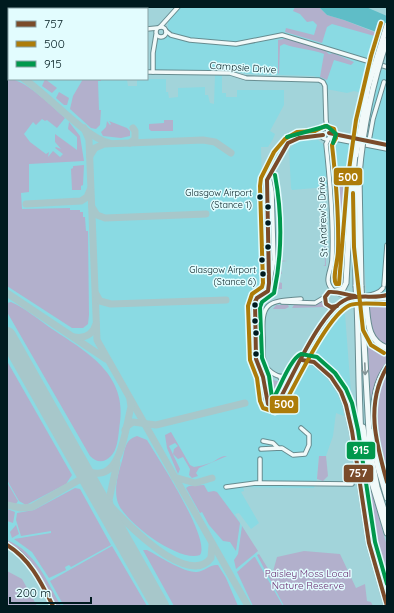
<svg xmlns="http://www.w3.org/2000/svg" width="394" height="613" font-family="Quicksand,sans-serif">
  <rect width="100%" height="100%" fill="#a2d4da"/>
  <!-- built -->
  <g fill="#8adae3">
    <polygon points="7,7 75,7 79,9 9,9 9,79 120,79 127,80 128,86 137,86 137,79 166,79 166,92 168,92 169,98 178,97 178,88 205,87 205,95 208,95 210,103 214,104 215,75 222,76 222,93 226,93 226,97 237,97 237,90 284,90 284,105 270,131 275,134 273,139 268,147 261,147 264,256 266,256 267,281 265,291 261,294 253,294 254,298 249,302 249,305 251,305 253,347 249,349 260,380 261,395 266,413 276,412 288,397 290,399 295,394 291,389 307,363 317,367 330,382 341,399 344,416 336,413 333,436 326,456 319,456 317,479 314,488 243,487 244,491 241,492 259,523 251,529 239,513 235,514 287,606 56,606 33,564 21,551 7,542"/>
    <polygon points="179,7 308,7 331,22 379,37 362,93 354,91 347,93 326,89 326,81 314,76 247,74 231,70 155,70 155,48 158,40 166,38 168,30 168,22"/>
    <polygon points="381,69 387,71 387,298 367,299 361,223 362,176 369,123"/>
    <polygon points="334,139 354,143 349,184 346,182 338,215 341,215 341,253 335,255 333,255 330,156 328,146 330,141"/>
    <polygon points="318,140 324,145 327,187 292,190 291,188 289,149 298,141"/>
    <polygon points="332,314 345,314 351,393 347,392 333,373 311,356 321,333"/>
  </g>
  <!-- green -->
  <g fill="#b2b0cc">
    <polygon points="295,7 319,7 327,15 344,20 379,34 378,37 332,24 327,27 322,43 285,32 286,28 314,35 317,25 313,21 307,22 300,14 293,11"/>
    <path d="M288,38L326,51L329,54L333,53L354,62L351,65L334,60L327,80L320,77L324,54C311,49 297,49 284,44L280,46L279,74L278,73V40Z"/>
    <path d="M7,73L9,74V79C25,79 52,107 65,118L57,128L47,120L45,121L42,119L36,125L33,122L24,134L30,142L46,154L49,152L48,157L53,151L60,157L63,154L55,148L56,147L61,149L55,142V134L77,150V137L68,129L69,122L80,136L84,161L29,164V192L21,193L22,209L70,208V210H80V212H83V217H85L86,231H88L89,315L88,324L83,328H72L7,286Z"/>
    <polygon points="45,79 57,88 52,93 42,86"/>
    <polygon points="83,79 101,79 101,81 98,81 99,110 101,110 100,125 96,129 91,128 70,109 73,96"/>
    <polygon points="59,92 69,98 67,105 64,105 56,98"/>
    <polygon points="164,120 173,120 173,131 151,131 149,129 149,124 164,123"/>
    <polygon points="107,121 110,125 111,124 109,121 127,128 130,131 130,136 121,138 103,136 101,132 106,127"/>
    <polygon points="84,165 83,185 81,186 81,190 72,190 71,169 73,168 73,166"/>
    <polygon points="346,182 349,184 343,247 343,282 341,286 338,286 336,280 335,255 341,253 341,215 338,215 337,187"/>
    <polygon points="321,215 325,229 326,266 323,266 325,265 324,226 322,226"/>
    <polygon points="275,256 279,256 279,260 287,261 279,262 282,274 274,272"/>
    <polygon points="274,280 282,283 282,289 276,289 272,291"/>
    <polygon points="368,299 387,299 387,346 372,334"/>
    <polygon points="322,301 329,310 323,307 292,308 294,305 315,304"/>
    <path d="M11,302C25,308 39,320 52,329C90,354 130,376 119,430C118,439 117,450 111,456C104,463 97,463 90,456L7,312V303Z"/>
    <polygon points="276,305 288,305 289,307 285,309 273,309"/>
    <polygon points="367,332 370,337 387,350 387,364 375,383 371,403"/>
    <polygon points="7,361 72,475 66,484 26,505 19,501 7,480"/>
    <path d="M387,370V477C382,457 372,416 376,396C378,387 382,379 387,370Z"/>
    <polygon points="266,374 273,380 281,382 283,388 280,384 278,385 283,389 280,396 277,394 274,399 277,399 274,404 270,404 267,399"/>
    <path d="M171,432L190,465L194,467C199,466 205,465 210,463C216,461 221,455 227,456L199,468L196,473L198,476L192,478L189,475L190,469L183,457L178,459L173,454L174,449L178,446L175,443L169,446L180,469L178,474L167,448L165,435Z"/>
    <path d="M137,436L147,440C158,458 211,539 200,555C179,563 125,522 118,503C113,488 119,472 123,457C125,448 126,439 137,436Z"/>
    <polygon points="319,456 326,456 328,476 323,481 317,479"/>
    <polygon points="365,470 387,546 387,599 374,530"/>
    <polygon points="7,482 18,501 16,504 7,502"/>
    <polygon points="204,485 208,492 214,491 217,492 240,523 236,551 230,542 223,541 209,525 202,512 200,513 186,488 189,486"/>
    <polygon points="75,488 80,489 111,545 71,567 69,565 65,567 66,570 49,578 32,552 14,539 51,533 51,531 21,536 16,520 17,513 34,510"/>
    <polygon points="7,509 15,512 13,523 7,521"/>
    <polygon points="16,525 19,534 12,538 10,532"/>
    <polygon points="242,526 258,551 236,569 234,560 238,554"/>
    <path d="M7,540C36,552 46,580 61,606H56C43,582 32,556 7,542Z"/>
    <polygon points="112,546 147,606 64,606 50,581"/>
    <path d="M143,550H147C159,556 184,573 197,572C205,571 210,564 218,565L226,578L238,606H174Z"/>
    <polygon points="304,551 340,554 356,588 365,584 367,601 371,602 373,606 284,606 257,555 259,554 272,575 277,557"/>
    <polygon points="254,557 255,557 283,606 253,606 237,572"/>
    <polygon points="7,571 22,579 37,606 7,606"/>
  </g>
  <!-- water -->
  <polygon fill="#5fbdc7" points="319,7 366,7 387,16 387,36 344,20 327,15"/>
  <g fill="none" stroke-linecap="round" stroke-linejoin="round">
    <!-- taxiway -->
    <g stroke="#a7c7ca" stroke-width="7">
      <polyline points="18,7 20,9"/>
      <polyline points="7,27 9,26"/>
      <polyline points="7,40 9,39"/>
      <polyline points="7,67 9,69"/>
      <path d="M24,79C47,94 85,137 109,143"/>
      <polyline points="84,128 89,140 97,340 248,606"/>
      <polyline points="130,143 135,139 135,131 133,128"/>
      <polyline points="90,156 95,148 104,144 203,140 215,142 231,153"/>
      <polyline points="26,204 81,201 87,197 90,190"/>
      <polyline points="92,207 97,215 105,218 206,214"/>
      <polyline points="7,293 106,359"/>
      <polyline points="96,294 100,301 111,304 226,300"/>
      <path d="M74,337C85,339 93,334 96,324"/>
      <polyline points="125,430 127,426 133,422 156,425 245,403"/>
      <path d="M79,463C84,470 91,474 100,473C122,471 126,425 131,407L130,400"/>
      <polyline points="174,477 195,483 212,478"/>
      <path d="M89,481C105,501 184,593 211,558L212,545"/>
      <polyline points="7,505 21,508 32,507 86,476"/>
      <polyline points="115,527 109,500 117,463"/>
    </g>
    <!-- runway -->
    <polyline stroke="#a7c7ca" stroke-width="18" points="7,336 160,606"/>
    <defs>
      <g id="minor">
        <polyline points="82,7 86,9"/>
        <circle cx="161" cy="32" r="5"/>
        <polyline points="160,27 178,7"/>
        <polyline points="147,29 157,28"/>
        <polyline points="166,31 171,35 190,40 236,44 282,35 387,67"/>
        <polyline points="147,72 230,73 246,78 319,80 323,82 325,86 326,120 328,133"/>
        <polyline points="153,72 153,53 156,35"/>
        <polyline points="329,133 387,145"/>
        <polyline points="330,138 387,149"/>
        <path d="M328,140L323,138L325,133H328L330,136L326,144C330,181 334,222 332,259C332,271 322,281 334,291"/>
        <polyline points="369,141 373,119 384,82"/>
        <path d="M269,176L272,192L274,260L268,291L257,298L254,306L256,359L263,377L266,400L268,404L276,406L285,391L289,380C303,359 324,311 345,300C357,294 374,300 387,295"/>
        <polyline points="269,281 266,184 285,148 290,142"/>
        <polyline points="384,285 387,245"/>
        <polyline points="282,302 315,303 325,297"/>
        <path d="M336,306H328L325,301L326,295L331,291C336,291 338,294 343,295C352,298 377,297 383,288"/>
        <path d="M292,374C281,380 273,375 265,366C262,358 263,348 263,338C261,302 267,301 301,299"/>
        <polyline points="280,377 285,388"/>
        <polyline points="263,441 273,443 278,448"/>
        <polyline points="261,449 282,448 293,455 305,454 309,445 309,435 301,428"/>
        <polyline points="260,459 260,483"/>
        <polyline points="226,487 256,483 352,484"/>
      </g>
      <path id="major" d="M7,545C31,557 41,584 53,606"/>
      <g id="highway">
        <polyline points="359,175 361,286"/>
        <polyline points="355,186 356,286"/>
        <polyline points="336,291 343,289 346,283 351,190 356,155"/>
        <polyline points="377,298 387,298"/>
        <path d="M366,303C368,321 367,341 387,348"/>
        <path d="M357,304C361,399 355,500 387,591"/>
        <polyline points="362,304 370,451 377,487 387,519"/>
        <polyline points="302,360 314,362 331,377 341,392 346,405 352,431 369,543 387,606"/>
        <path d="M387,367C363,398 377,447 387,482"/>
        <polyline points="363,427 370,476 387,533"/>
        <polyline points="370,431 378,467 387,498"/>
      </g>
    </defs>
    <!-- minor casing -->
    <use href="#minor" stroke="#678c90" stroke-width="5.5"/>
    <!-- major casing -->
    <use href="#major" stroke="#678c90" stroke-width="6"/>
    <!-- highway casing -->
    <use href="#highway" stroke="#678c90" stroke-width="7"/>
    <!-- minor -->
    <use href="#minor" stroke="#f1f9f9" stroke-width="3.5"/>
    <!-- major -->
    <use href="#major" stroke="#f1f9f9" stroke-width="4.5"/>
    <!-- highway -->
    <use href="#highway" stroke="#f1f9f9" stroke-width="5"/>
    <defs>
      <g id="highway-bridge">
        <polyline points="356,155 368,87 387,25"/>
        <path d="M359,175C363,129 372,84 387,40"/>
        <polyline points="356,286 357,304"/>
        <polyline points="361,286 362,304"/>
      </g>
    </defs>
    <!-- highway-bridge casing -->
    <use href="#highway-bridge" stroke="#678c90" stroke-width="7" stroke-linecap="butt"/>
    <!-- highway-bridge -->
    <use href="#highway-bridge" stroke="#f1f9f9" stroke-width="5"/>
    <defs>
      <g id="bus-1">
        <polyline points="329,133 387,145"/>
        <path d="M337,306L331,307L326,304L325,297L329,292C336,291 347,295 355,296"/>
        <polyline points="302,360 314,362 331,377 341,392 346,405 352,431 369,543 387,606"/>
        <path d="M387,367C365,404 376,443 387,482"/>
        <polyline points="276,406 268,404 263,377 256,359 255,302 257,298 268,291 269,283 267,180 288,143 299,138 323,135"/>
        <path d="M276,406C291,381 320,310 347,299C360,294 374,299 387,295"/>
        <path d="M7,545C30,559 41,582 53,606"/>
      </g>
      <g id="bus-2">
        <path d="M381,23L371,56L356,120L347,184L339,284H336C332,278 338,260 338,251C339,216 336,180 332,145L336,138L334,129L325,126L315,131L297,132L285,139L274,152L261,178L260,186L263,283L262,287L252,294L248,306L250,360L257,378L260,401L263,408L275,412L281,410C295,386 327,315 350,305C358,302 378,304 387,304"/>
        <polyline points="353,193 354,247 363,330 371,345 384,353"/>
      </g>
      <g id="bus-3">
        <polyline points="287,137 327,126 336,134 333,143"/>
        <path d="M275,175C282,213 282,255 274,293L262,302L260,307L262,358L269,376L272,398L273,399C280,388 290,359 301,354L317,357L335,373L346,389L352,403L358,430L375,542L387,584"/>
      </g>
    </defs>
    <!-- bus-1 casing -->
    <use href="#bus-1" stroke="#e2fcfe" stroke-width="7"/>
    <!-- bus-2 casing -->
    <use href="#bus-2" stroke="#e2fcfe" stroke-width="7"/>
    <!-- bus-3 casing -->
    <use href="#bus-3" stroke="#e2fcfe" stroke-width="7"/>
    <!-- bus-1 -->
    <use href="#bus-1" stroke="#7a4b2a" stroke-width="4"/>
    <!-- bus-2 -->
    <use href="#bus-2" stroke="#ad7c09" stroke-width="4"/>
    <!-- bus-3 -->
    <use href="#bus-3" stroke="#00984c" stroke-width="4"/>
  </g>
  <!-- one-way arrows -->
  <defs><path id="oneway-shaft" d="M-6 0H5M1.5-3L5.5 0L1.5 3" fill="none" stroke-width="1.6" stroke-linecap="round" stroke-linejoin="round"/></defs>
  <use stroke="#859597" href="#oneway-shaft" transform="translate(365 369) rotate(88)"/>
  <!-- markers -->
  <g fill="#001b1f" stroke="#e2fcfe" stroke-width="1.5">
    <circle cx="260" cy="197" r="3.5"/>
    <circle cx="268" cy="207" r="3.5"/>
    <circle cx="268" cy="223" r="3.5"/>
    <circle cx="268" cy="247" r="3.5"/>
    <circle cx="262" cy="260" r="3.5"/>
    <circle cx="263" cy="274" r="3.5"/>
    <circle cx="255" cy="305" r="3.5"/>
    <circle cx="255" cy="321" r="3.5"/>
    <circle cx="256" cy="333" r="3.5"/>
    <circle cx="256" cy="354" r="3.5"/>
  </g>
  <g text-anchor="middle" stroke-width="3" stroke-linejoin="round" paint-order="stroke">
    <!-- bus labels -->
    <g font-size="9" fill="#001b1f" stroke="#e2fcfe" text-anchor="end">
      <text x="252" y="196">Glasgow Airport<tspan x="252" dy="12">(Stance 1)</tspan></text>
      <text x="256" y="273">Glasgow Airport<tspan x="256" dy="12">(Stance 6)</tspan></text>
    </g>
    <!-- street labels -->
    <g font-size="10" fill="#001b1f" stroke="#e2fcfe">
      <text transform="translate(243 67) rotate(4)" y="4">Campsie Drive</text>
      <text transform="translate(322 217) rotate(-92)" y="4">St Andrew's Drive</text>
    </g>
    <!-- park labels -->
    <g font-size="10" fill="#6b296f" stroke="#e2fcfe">
      <text x="308" y="577">Paisley Moss Local<tspan x="308" dy="12">Nature Reserve</tspan></text>
    </g>
  </g>
  <g stroke="#e2fcfe" stroke-width="1.5">
    <rect x="333" y="167" width="30" height="19" rx="4" fill="#ad7c09"/>
    <rect x="269" y="395" width="30" height="19" rx="4" fill="#ad7c09"/>
    <rect x="346" y="441" width="30" height="19" rx="4" fill="#00984c"/>
    <rect x="343" y="464" width="31" height="19" rx="4" fill="#7a4b2a"/>
  </g>
  <g font-size="11" text-anchor="middle" font-weight="bold" fill="#fff">
    <text x="348" y="181">500</text>
    <text x="284" y="408">500</text>
    <text x="361" y="454">915</text>
    <text x="358" y="477">757</text>
  </g>
  <!-- border -->
  <rect width="394" height="613" fill="none" stroke="#001b1f" stroke-width="16"/>
  <!-- legend -->
  <rect x="8" y="8" width="140" height="72" fill="#e2fcfe" stroke="#88a2a5"/>
  <rect x="16" y="21" width="20" height="6" fill="#7a4b2a" stroke="#88a2a5"/>
  <text x="44" y="28" font-size="12" fill="#001b1f">757</text>
  <rect x="16" y="41" width="20" height="6" fill="#ad7c09" stroke="#88a2a5"/>
  <text x="44" y="48" font-size="12" fill="#001b1f">500</text>
  <rect x="16" y="61" width="20" height="6" fill="#00984c" stroke="#88a2a5"/>
  <text x="44" y="68" font-size="12" fill="#001b1f">915</text>
  <!-- scale -->
  <path d="M10 597v6h81v-6" fill="none" stroke="#001b1f" stroke-width="2"/>
  <text x="16" y="597" font-size="12" fill="#001b1f" stroke="#e2fcfe" stroke-width="3" paint-order="stroke">200 m</text>
</svg>
